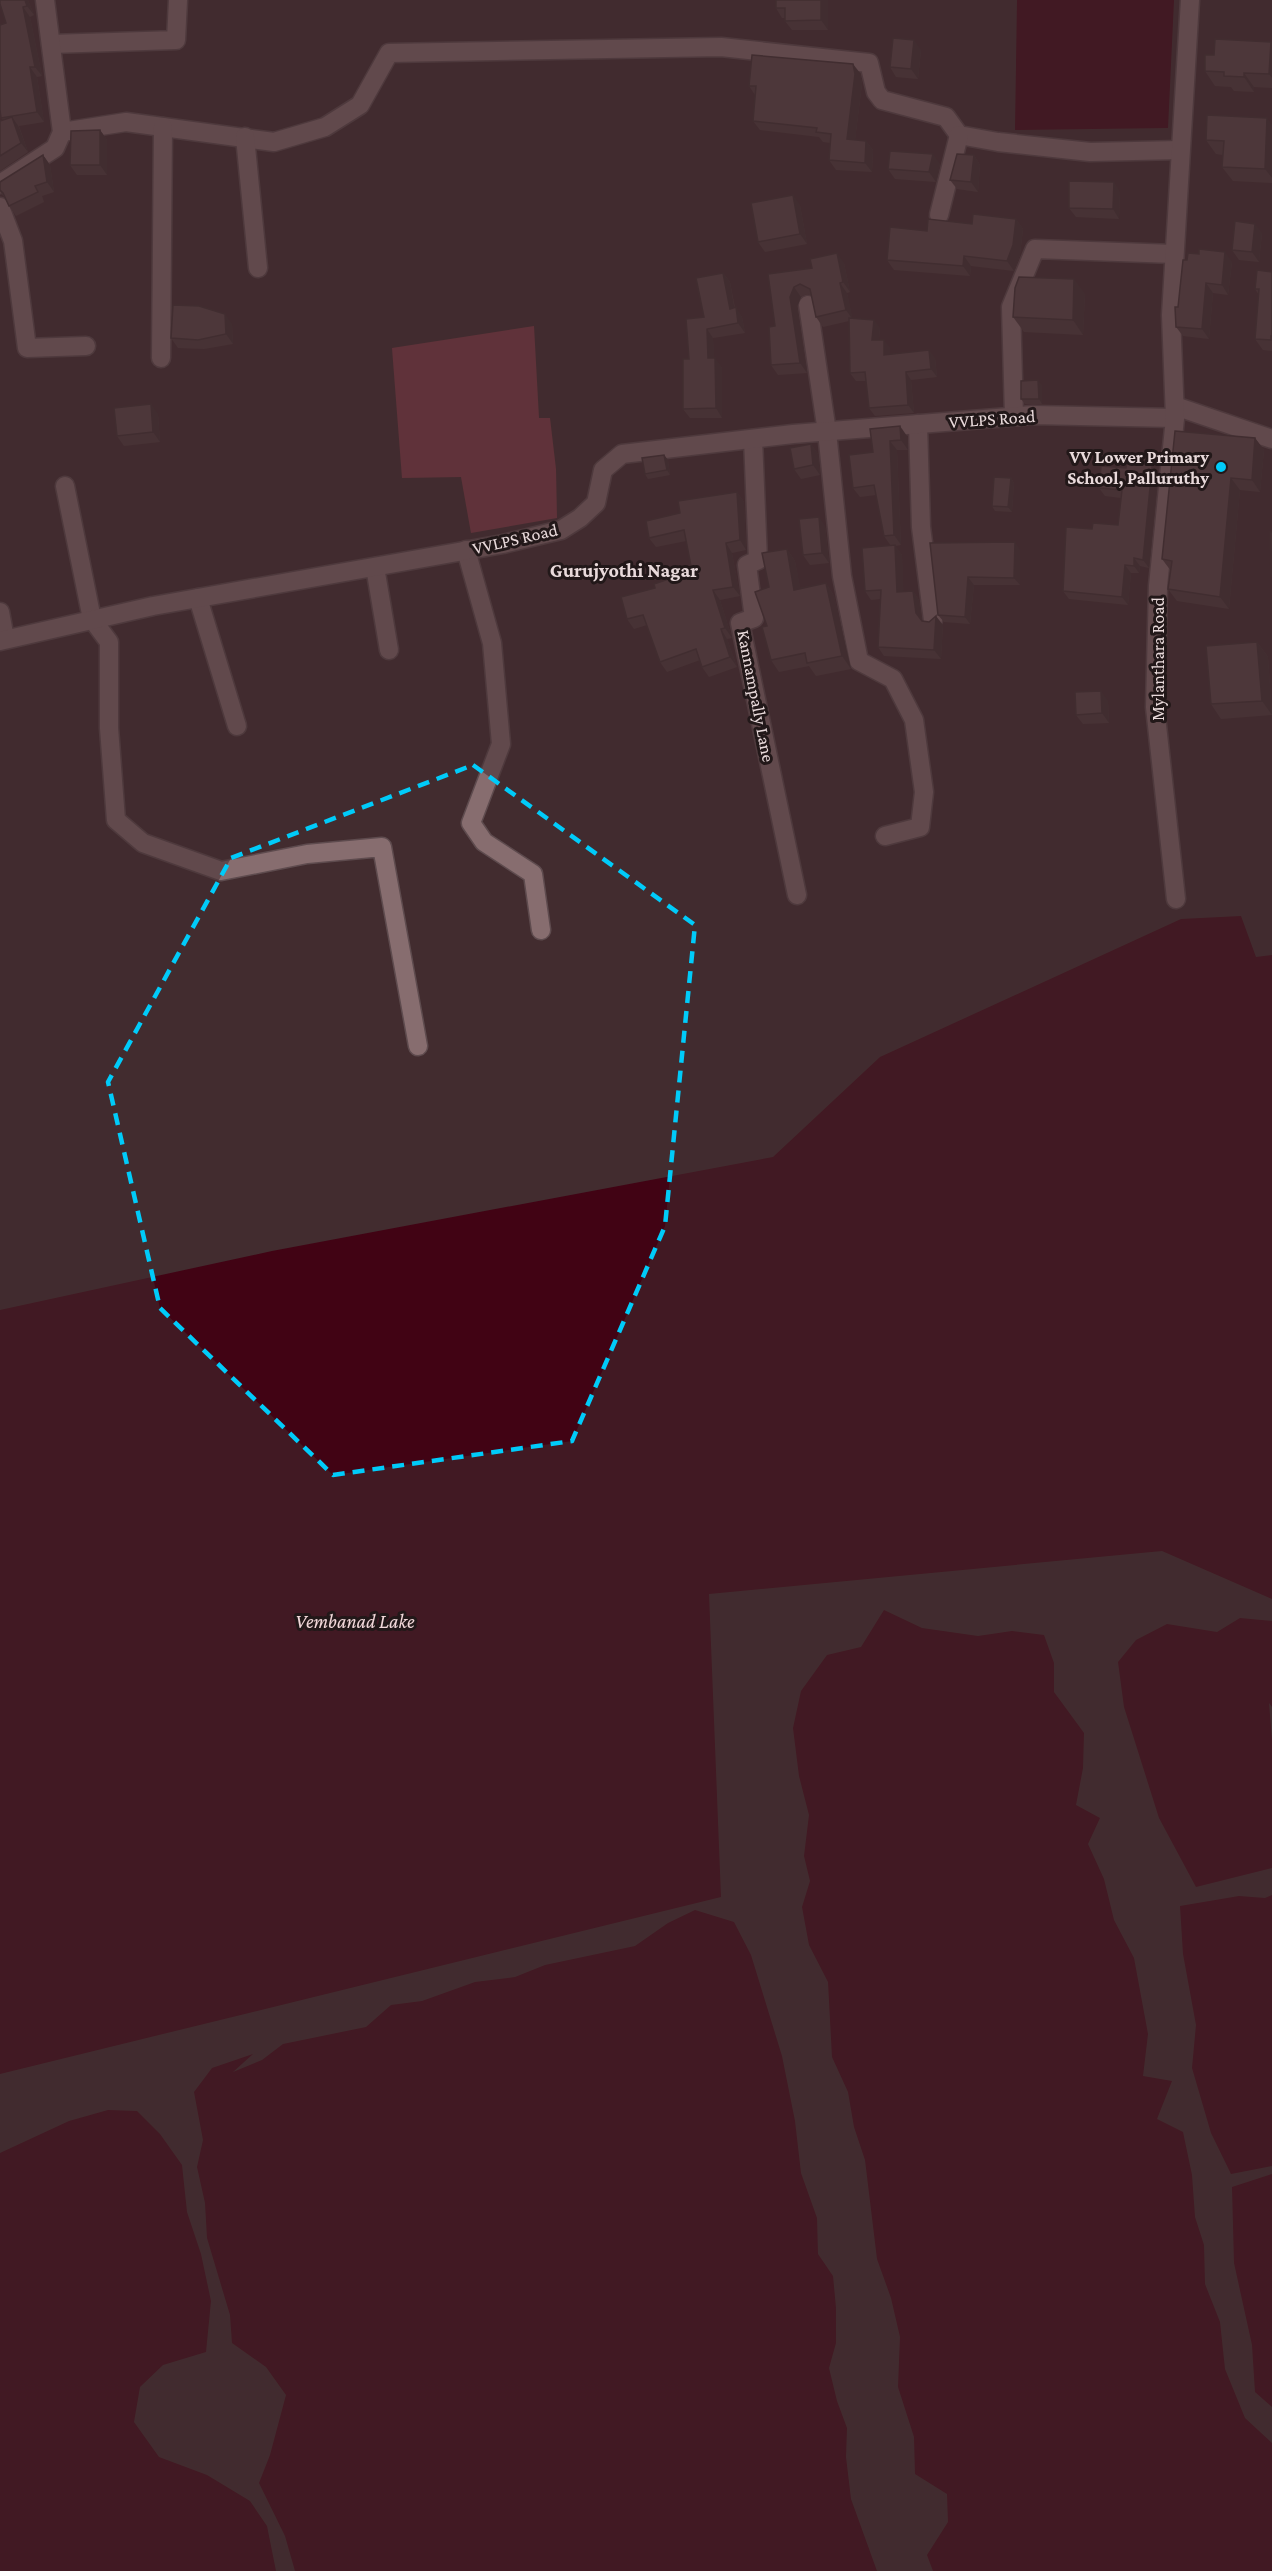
<svg xmlns="http://www.w3.org/2000/svg" width="1272" height="2571" font-family="'Crimson Pro',serif">
  <rect width="100%" height="100%" fill="#422c2f"/>
  <!-- green -->
  <polygon fill="#863b47" points="534,326 539,418 550,418 556,469 557,518 471,533 461,477 402,478 392,348"/>
  <!-- water -->
  <g fill="#410314">
    <polygon points="1017,0 1174,0 1168,128 1015,130"/>
    <polygon points="1241,916 1256,957 1272,955 1272,1599 1162,1551 709,1594 721,1897 0,2074 0,1310 272,1251 773,1157 880,1057 1181,919"/>
    <polygon points="884,1610 922,1628 978,1636 1012,1631 1044,1635 1054,1663 1054,1692 1084,1733 1083,1768 1076,1805 1100,1818 1088,1844 1104,1879 1114,1920 1134,1958 1148,2034 1143,2076 1172,2081 1157,2119 1183,2132 1192,2175 1195,2217 1204,2245 1205,2284 1220,2322 1225,2369 1245,2418 1272,2443 1272,2571 933,2571 927,2555 948,2522 947,2494 915,2474 914,2437 898,2387 900,2337 891,2298 877,2259 865,2160 854,2127 848,2092 832,2057 828,1982 809,1945 802,1907 810,1881 804,1856 809,1815 799,1776 793,1728 801,1691 827,1655 861,1647"/>
    <polygon points="1240,1618 1272,1621 1272,1707 1269,1703 1272,1740 1272,1868 1196,1887 1159,1818 1124,1707 1118,1662 1136,1640 1167,1624 1217,1632"/>
    <polygon points="1272,1895 1272,2166 1231,2174 1211,2133 1192,2068 1196,2025 1183,1954 1180,1906 1239,1896 1265,1898"/>
    <polygon points="695,1910 734,1922 751,1955 782,2056 795,2121 801,2173 817,2218 818,2254 833,2276 836,2308 836,2343 829,2368 837,2401 847,2428 846,2457 851,2499 877,2571 295,2571 285,2536 259,2483 270,2455 286,2395 266,2367 232,2343 230,2315 207,2238 205,2203 197,2167 203,2140 194,2092 212,2068 253,2054 233,2072 262,2060 283,2044 366,2027 391,2005 422,2001 475,1982 515,1977 545,1965 635,1946 668,1923"/>
    <polygon points="108,2110 137,2111 160,2134 182,2165 187,2212 201,2254 211,2301 206,2352 163,2365 140,2387 134,2422 159,2457 207,2475 250,2501 267,2526 276,2571 0,2571 0,2153 69,2121"/>
    <polygon points="1272,2174 1272,2407 1255,2392 1252,2345 1234,2263 1232,2187"/>
  </g>
  <g fill="none" stroke-linecap="round" stroke-linejoin="round">
    <defs>
      <g id="minor">
        <polyline points="51,44 176,40 178,0"/>
        <polyline points="62,132 126,122 274,142 325,127 360,105 389,53 721,47 869,63 876,92 882,100 946,117 959,135 998,142 1090,152 1180,150"/>
        <polyline points="245,137 258,268"/>
        <polyline points="0,184 55,148 62,132 45,0"/>
        <polyline points="0,207 13,241 27,348 86,346"/>
        <polyline points="939,215 959,135"/>
        <polyline points="808,305 827,432 842,576 859,661 893,679 914,720 924,792 920,827 885,836"/>
        <polyline points="161,358 163,127"/>
        <polyline points="1175,406 1272,439"/>
        <polyline points="1014,416 1011,307 1035,249 1174,254"/>
        <polyline points="918,424 921,527 933,620"/>
        <polyline points="753,439 758,560 747,565 754,618 740,623 797,895"/>
        <polyline points="65,486 92,619 109,642 109,728 116,820 143,843 221,871 307,854 382,847 418,1046"/>
        <polyline points="466,550 492,643 501,744 471,823 484,842 533,874 541,930"/>
        <polyline points="375,567 389,650"/>
        <polyline points="198,598 237,726"/>
        <polyline points="0,612 5,639"/>
        <polyline points="0,641 153,606 503,544 561,530 580,518 596,503 603,470 622,454 793,434 1033,415 1175,418"/>
        <polyline points="1176,899 1155,707 1158,586 1175,418 1171,315 1190,0"/>
      </g>
    </defs>
    <!-- minor casing -->
    <use href="#minor" stroke="#5e4b4e" stroke-width="21"/>
    <!-- minor -->
    <use href="#minor" stroke="#876d6f" stroke-width="18"/>
  </g>
  <!-- wall -->
  <g fill="#4f3b3d">
    <polygon points="0,0 28,0 34,15 30,17 42,76 37,77 44,122 19,126 28,152 0,171 0,121 3,120 1,118 6,23"/>
    <polygon points="776,0 828,0 828,30 792,30 785,21 785,18 782,18 776,8"/>
    <polygon points="1271,42 1272,44 1272,88 1254,87 1254,92 1234,91 1231,87 1215,86 1205,71 1214,55"/>
    <polygon points="921,50 918,79 896,77 890,67"/>
    <polygon points="860,73 862,84 855,140 866,141 873,150 872,172 836,170 829,160 831,143 823,142 819,137 760,130 753,121 755,95 749,86"/>
    <polygon points="1272,125 1272,183 1233,181 1222,167 1223,155 1216,154 1206,140"/>
    <polygon points="100,130 107,140 107,175 77,175 70,165"/>
    <polygon points="43,155 50,165 54,192 42,196 44,202 16,216 9,206 5,198 0,192 0,182"/>
    <polygon points="974,155 980,165 978,192 957,189 950,180"/>
    <polygon points="940,164 936,182 895,179 888,169"/>
    <polygon points="1120,192 1119,219 1076,217 1069,208"/>
    <polygon points="800,205 807,244 765,252 758,242"/>
    <polygon points="1016,219 1023,229 1020,255 1014,271 971,266 970,276 894,270 887,260 927,231 972,224"/>
    <polygon points="1262,233 1259,262 1239,260 1232,250"/>
    <polygon points="1232,262 1228,295 1213,293 1209,339 1183,336 1176,327 1178,307"/>
    <polygon points="844,263 850,292 847,293 852,318 880,328 879,340 890,348 890,355 935,358 937,377 911,380 914,413 875,416 869,408 866,381 856,381 850,373 849,321 823,327 816,317 812,296 807,294 801,297 797,307 807,373 778,375 771,365 775,326 768,274 812,268"/>
    <polygon points="1272,272 1272,351 1263,350 1255,339 1259,295 1255,289"/>
    <polygon points="723,273 730,282 735,308 742,317 745,333 713,338 714,358 722,368 722,418 690,418 683,409 689,359 704,317"/>
    <polygon points="1085,294 1083,335 1024,332 1013,317"/>
    <polygon points="232,324 233,344 204,349 178,348 171,338"/>
    <polygon points="1042,385 1042,404 1025,404 1021,399"/>
    <polygon points="158,414 160,442 124,446 117,436"/>
    <polygon points="870,429 907,436 908,450 897,450 901,545 895,546 902,555 903,592 913,591 919,600 922,621 943,625 941,659 884,656 878,647 880,599 871,600 865,591 891,546 884,536 876,495 860,497 853,488 873,452"/>
    <polygon points="1255,438 1264,450 1260,492 1240,490 1229,609 1177,601 1168,589 1171,571 1162,559"/>
    <polygon points="811,444 818,454 820,475 801,479 794,469"/>
    <polygon points="664,455 668,460 670,475 648,479 645,474"/>
    <polygon points="1153,457 1159,465 1149,568 1140,566 1139,573 1131,573 1128,605 1069,599 1063,591 1118,525 1121,498 1105,496 1099,488 1126,468"/>
    <polygon points="1011,478 1014,483 1012,512 995,511 992,506"/>
    <polygon points="737,492 744,502 746,550 732,553 740,596 720,600 732,638 727,639 737,667 709,677 702,667 700,660 667,672 660,662 647,625 634,629 627,619 655,588 692,571 686,541 656,547 649,538 680,513"/>
    <polygon points="825,526 829,563 810,565 803,555"/>
    <polygon points="930,543 1020,550 1020,585 974,585 970,624 944,622 938,615"/>
    <polygon points="787,549 795,561 800,588 826,583 834,596 851,669 816,676 809,666 779,672 771,660 767,626 769,587"/>
    <polygon points="1257,642 1268,657 1272,715 1221,719 1211,704"/>
    <polygon points="1108,701 1109,723 1083,724 1076,715"/>
  </g>
  <!-- shaded-wall -->
  <g fill="#403032">
    <polygon points="25,0 28,0 34,15 27,6"/>
    <polygon points="821,0 828,0 828,30 821,20"/>
    <polygon points="23,7 30,17 42,76 35,67"/>
    <polygon points="914,40 921,50 918,79 911,69"/>
    <polygon points="1271,42 1272,44 1272,78 1269,74"/>
    <polygon points="853,64 860,73 862,84 854,149 847,139"/>
    <polygon points="30,67 37,77 44,122 37,112"/>
    <polygon points="1244,73 1254,87 1254,92 1244,77"/>
    <polygon points="12,117 19,127 28,152 21,143"/>
    <polygon points="1267,118 1272,125 1272,178 1265,169"/>
    <polygon points="100,130 107,140 107,175 100,165"/>
    <polygon points="866,141 873,150 872,172 865,163"/>
    <polygon points="933,154 940,164 936,182 929,172"/>
    <polygon points="43,155 50,165 54,192 47,182"/>
    <polygon points="974,155 980,165 978,192 971,182"/>
    <polygon points="1114,182 1120,192 1119,219 1113,209"/>
    <polygon points="793,195 800,205 807,244 800,234"/>
    <polygon points="1016,219 1023,229 1020,255 1014,271 1007,261"/>
    <polygon points="1255,224 1262,233 1259,262 1252,252"/>
    <polygon points="1225,252 1232,262 1228,295 1222,285"/>
    <polygon points="837,253 844,263 850,292 843,282"/>
    <polygon points="964,256 971,266 970,276 963,266"/>
    <polygon points="723,273 730,282 736,318 730,309"/>
    <polygon points="1074,279 1085,294 1083,335 1073,320"/>
    <polygon points="840,283 847,293 853,320 846,310"/>
    <polygon points="1206,283 1213,293 1209,339 1202,329"/>
    <polygon points="794,287 801,297 797,307 807,373 800,363 790,297"/>
    <polygon points="736,307 742,317 745,333 738,323"/>
    <polygon points="225,314 232,324 233,344 226,334"/>
    <polygon points="874,320 880,328 878,348 872,340"/>
    <polygon points="707,329 713,338 715,368 708,358"/>
    <polygon points="884,340 890,348 890,364 884,355"/>
    <polygon points="929,350 935,358 937,377 931,369"/>
    <polygon points="715,358 722,368 722,418 716,408"/>
    <polygon points="906,372 911,380 914,413 908,405"/>
    <polygon points="1038,380 1042,385 1042,404 1039,399"/>
    <polygon points="151,404 158,414 160,442 153,432"/>
    <polygon points="900,426 907,436 908,450 901,440"/>
    <polygon points="1255,438 1264,450 1260,492 1252,480"/>
    <polygon points="890,441 897,450 901,545 894,535"/>
    <polygon points="811,444 818,454 820,475 813,465"/>
    <polygon points="664,455 668,460 670,475 667,470"/>
    <polygon points="1153,457 1159,465 1149,568 1143,560"/>
    <polygon points="1011,478 1014,483 1012,512 1008,507"/>
    <polygon points="1231,478 1240,490 1229,609 1220,597"/>
    <polygon points="737,492 744,502 746,550 740,540"/>
    <polygon points="819,517 825,526 829,563 822,553"/>
    <polygon points="1015,542 1020,550 1020,585 1014,578"/>
    <polygon points="726,543 732,553 740,596 733,587"/>
    <polygon points="895,545 902,555 904,602 897,592"/>
    <polygon points="787,549 795,561 803,602 794,590"/>
    <polygon points="1134,558 1140,566 1139,573 1134,566"/>
    <polygon points="1125,565 1131,573 1128,605 1122,597"/>
    <polygon points="968,577 974,585 970,624 965,617"/>
    <polygon points="826,583 834,596 851,669 842,656"/>
    <polygon points="713,590 720,600 732,638 725,628"/>
    <polygon points="913,591 919,600 922,622 916,613"/>
    <polygon points="936,616 943,625 941,659 934,650"/>
    <polygon points="721,629 727,639 737,667 730,657"/>
    <polygon points="1257,642 1268,657 1272,715 1262,701"/>
    <polygon points="1101,691 1108,701 1109,723 1102,713"/>
  </g>
  <!-- building -->
  <g fill="#5c4547" stroke="#403032" stroke-width="1.5">
    <polygon points="0,0 25,0 27,6 23,7 35,67 30,67 37,112 1,118 0,110 0,25 6,23 0,4"/>
    <polygon points="776,0 821,0 821,20 785,21 785,8 776,8"/>
    <polygon points="893,38 914,40 911,69 890,67"/>
    <polygon points="1215,39 1271,42 1269,74 1244,73 1244,77 1224,76 1224,72 1205,71 1205,55 1214,55"/>
    <polygon points="752,55 853,64 855,74 847,139 866,141 865,163 829,160 831,134 816,132 817,128 753,121 756,86 749,86"/>
    <polygon points="1207,115 1267,118 1265,169 1222,167 1224,141 1206,140"/>
    <polygon points="12,117 21,143 0,156 0,121"/>
    <polygon points="100,130 100,165 70,165 71,131"/>
    <polygon points="890,151 933,154 929,172 888,169"/>
    <polygon points="957,154 974,155 971,182 950,180"/>
    <polygon points="43,155 47,182 35,186 38,192 9,206 3,193 0,190 0,182"/>
    <polygon points="1069,181 1114,182 1113,209 1069,208"/>
    <polygon points="793,195 800,234 758,242 751,203"/>
    <polygon points="973,214 1016,219 1013,245 1007,261 964,256 963,266 887,260 890,227 927,231 928,219 972,224"/>
    <polygon points="1235,221 1255,224 1252,252 1232,250"/>
    <polygon points="1199,249 1225,252 1222,285 1206,283 1202,329 1176,327 1175,307 1178,307 1183,260 1187,260 1188,253 1199,254"/>
    <polygon points="837,253 843,282 840,283 846,310 816,317 810,289 800,284 794,287 790,297 800,363 771,365 769,327 775,326 768,274 812,268 810,259"/>
    <polygon points="1257,270 1272,272 1272,336 1271,336 1271,340 1255,339 1259,289 1255,289"/>
    <polygon points="723,273 730,309 736,307 738,323 707,329 708,358 715,358 716,408 683,409 683,359 689,359 686,319 704,317 696,278"/>
    <polygon points="1019,277 1074,279 1073,320 1013,317 1015,288"/>
    <polygon points="173,305 199,306 225,314 226,334 198,340 171,338"/>
    <polygon points="849,318 874,320 872,340 884,340 884,355 929,350 931,369 906,372 908,405 869,408 865,372 850,373"/>
    <polygon points="1038,380 1039,399 1021,399 1021,381"/>
    <polygon points="151,404 153,432 117,436 114,408"/>
    <polygon points="900,426 901,440 890,441 894,535 884,536 874,485 853,488 849,455 873,452 870,429"/>
    <polygon points="1175,431 1255,438 1252,480 1231,478 1220,597 1168,589 1172,561 1162,559"/>
    <polygon points="811,444 813,465 794,469 790,448"/>
    <polygon points="1128,454 1153,457 1143,560 1134,558 1134,566 1125,565 1122,597 1063,591 1066,527 1092,529 1093,523 1118,525 1122,490 1099,488 1101,466 1126,468"/>
    <polygon points="664,455 667,470 645,474 642,458"/>
    <polygon points="994,477 1011,478 1008,507 992,506"/>
    <polygon points="737,492 740,540 726,543 733,587 713,590 725,628 721,629 730,657 702,667 696,649 660,662 643,615 627,619 621,597 655,588 654,584 692,571 684,530 649,538 646,521 680,513 678,501"/>
    <polygon points="819,517 822,553 803,555 799,519"/>
    <polygon points="1270,532 1272,532 1272,576 1271,576"/>
    <polygon points="1015,542 1014,578 968,577 965,617 938,615 930,543"/>
    <polygon points="895,545 897,592 913,591 916,613 922,621 929,622 936,616 934,650 878,647 881,590 865,591 862,548"/>
    <polygon points="787,549 794,590 826,583 842,656 807,663 805,653 771,660 762,627 767,626 755,592 769,587 762,553"/>
    <polygon points="1257,642 1262,701 1211,704 1206,646"/>
    <polygon points="1101,691 1102,713 1076,715 1075,692"/>
  </g>
  <!-- marked area -->
  <path d="M0 0H1272V2571H0ZM473,765L695,925L665,1226L572,1441L333,1475L160,1308L108,1082L231,858Z" fill="#422c2f" fill-opacity=".55" fill-rule="evenodd"/>
  <path fill="none" stroke="#00cbf9" stroke-width="4.5" stroke-dasharray="12 8" stroke-linejoin="round" d="M473,765L695,925L665,1226L572,1441L333,1475L160,1308L108,1082L231,858Z"/>
  <!-- markers -->
  <circle fill="#00cbf9" stroke="#221819" stroke-width="2" cx="1221" cy="467" r="6"/>
  <g text-anchor="middle" stroke-width="6" stroke-linejoin="round" paint-order="stroke">
    <!-- street labels -->
    <g font-size="18" fill="#e9dadb" stroke="#221819">
      <text transform="translate(992 419) rotate(-4)" y="6">VVLPS Road</text>
      <text transform="translate(515 539) rotate(-13)" y="6">VVLPS Road</text>
      <text transform="translate(1158 659) rotate(-90)" y="6">Mylanthara Road</text>
      <text transform="translate(756 696) rotate(79)" y="6">Kannampally Lane</text>
    </g>
    <!-- poi labels -->
    <g font-size="18" font-weight="bold" fill="#e9dadb" stroke="#221819" text-anchor="end">
      <text x="1209" y="463">VV Lower Primary<tspan x="1209" dy="21">School, Palluruthy</tspan></text>
    </g>
    <!-- neighbourhood labels -->
    <g font-size="20" font-weight="bold" fill="#e9dadb" stroke="#221819">
      <text x="624" y="577">Gurujyothi Nagar</text>
    </g>
    <!-- water labels -->
    <g font-size="20" font-style="italic" fill="#f2d8da" stroke="#221819">
      <text x="355" y="1628">Vembanad Lake</text>
    </g>
  </g>
</svg>
